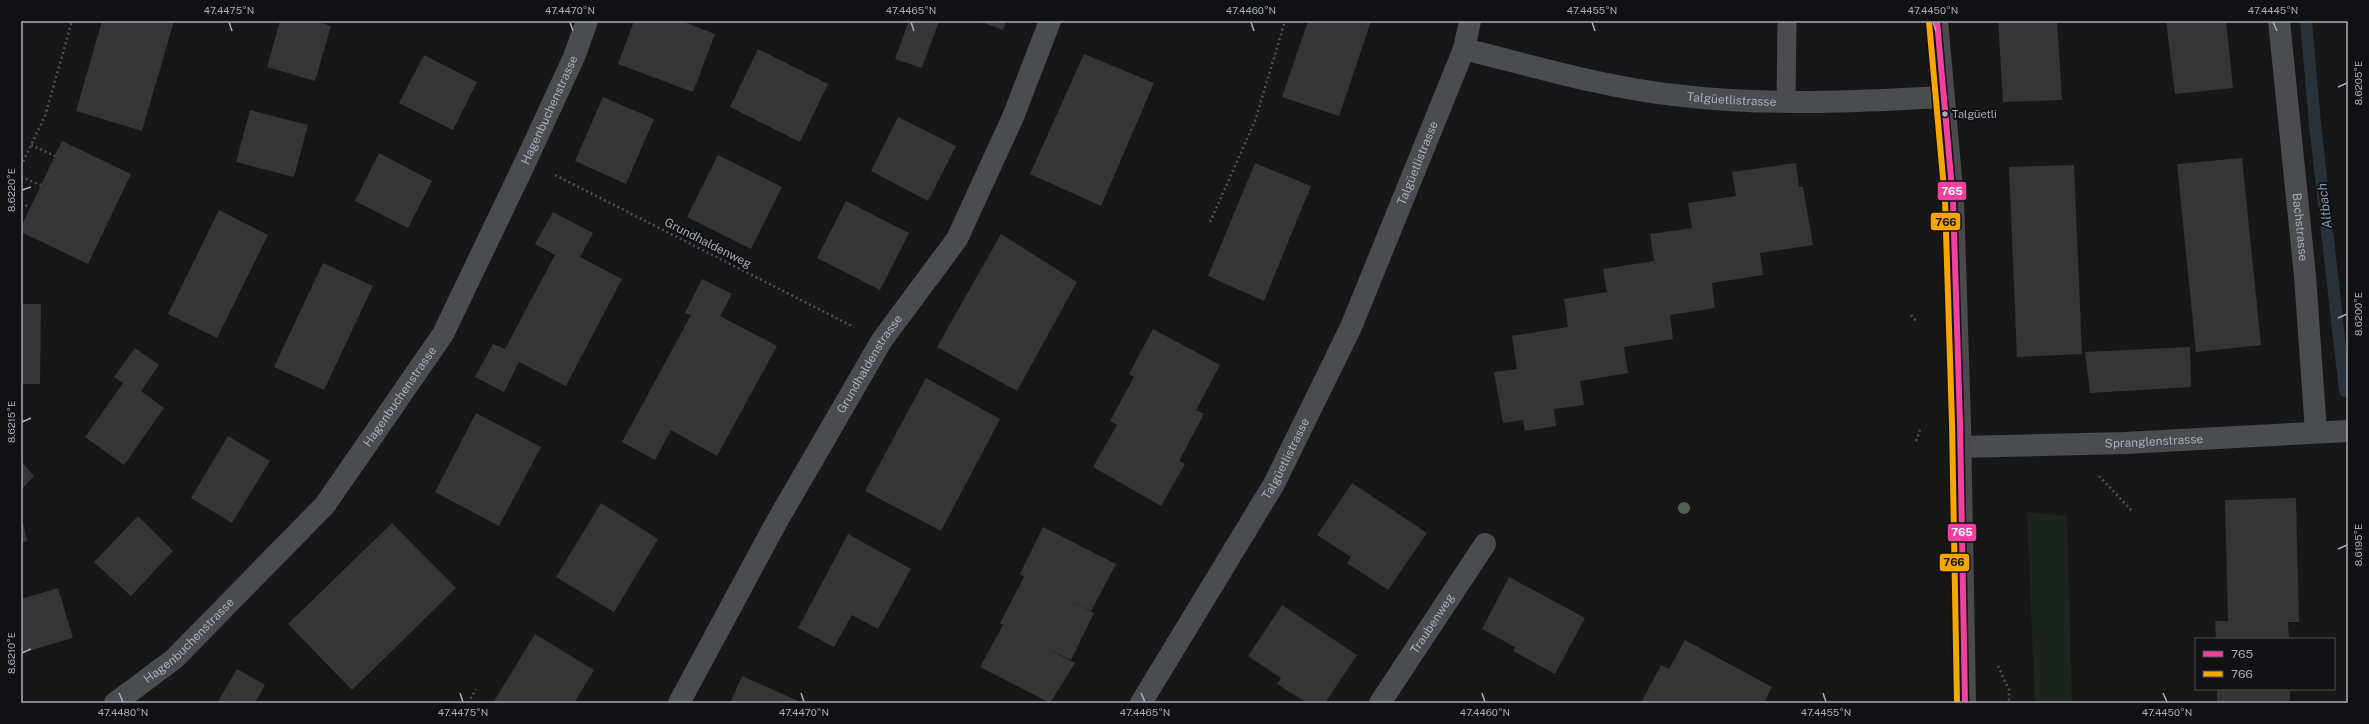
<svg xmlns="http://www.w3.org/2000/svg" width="2369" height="724" font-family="'Public Sans',sans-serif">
  <rect width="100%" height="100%" fill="#171717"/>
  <!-- green -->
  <polygon fill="#1d241e" points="2027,512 2067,516 2072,703 2035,703"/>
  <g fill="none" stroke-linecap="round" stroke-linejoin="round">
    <!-- stream -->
    <polyline stroke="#2a3239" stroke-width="12" points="2306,21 2315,124 2345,391"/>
  </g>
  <!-- building -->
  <g fill="#353536">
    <polygon points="102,21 174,21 142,131 76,111"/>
    <polygon points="280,21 315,21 331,26 315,81 267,67"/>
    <polygon points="634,21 681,21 715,34 693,92 618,64"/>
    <polygon points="909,21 939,21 922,68 895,59"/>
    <polygon points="979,21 1006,21 1003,30"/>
    <polygon points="1308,21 1371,21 1339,116 1282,97"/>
    <polygon points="1998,21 2057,21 2062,100 2003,102"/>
    <polygon points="2166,21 2226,21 2233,88 2175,94"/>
    <polygon points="758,49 828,84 800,142 730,107"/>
    <polygon points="1084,54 1154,83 1101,206 1030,174"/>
    <polygon points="424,55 477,82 453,130 399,103"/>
    <polygon points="603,97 654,119 626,184 575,161"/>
    <polygon points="250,110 308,125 294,177 236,162"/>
    <polygon points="898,117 956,146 928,201 871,171"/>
    <polygon points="62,141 131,174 88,264 21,232 21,227"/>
    <polygon points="379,153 432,181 408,228 355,201"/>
    <polygon points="718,155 782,187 751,249 687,217"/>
    <polygon points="2242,158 2261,345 2196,352 2177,164"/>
    <polygon points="1255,163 1311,186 1264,301 1208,276"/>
    <polygon points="1796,163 1799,187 1803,187 1813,245 1760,253 1763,275 1712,283 1715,308 1670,315 1673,339 1624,347 1628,373 1580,381 1584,405 1554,409 1556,426 1525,431 1523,420 1503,423 1494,372 1517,369 1512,336 1568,327 1564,299 1607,292 1603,269 1654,261 1650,234 1692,228 1688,203 1736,196 1732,172"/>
    <polygon points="2074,165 2082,354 2017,357 2009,167"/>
    <polygon points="846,201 909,233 880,290 817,258"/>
    <polygon points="219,210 268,235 217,338 168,314"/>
    <polygon points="553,212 593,233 580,257 622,279 566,386 519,362 504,392 475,377 493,344 505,349 555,255 535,244"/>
    <polygon points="1001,234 1077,282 1017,391 937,347"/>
    <polygon points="323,263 373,286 324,390 274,367"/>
    <polygon points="702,279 732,294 720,316 777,346 717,456 671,430 655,460 622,442 691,315 685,313"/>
    <polygon points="21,304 41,304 40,384 21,384"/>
    <polygon points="1153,329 1220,365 1196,410 1204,414 1179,461 1185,464 1161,506 1093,467 1117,425 1110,421 1134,377 1129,374"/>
    <polygon points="2190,347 2191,387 2090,393 2085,352"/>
    <polygon points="135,348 159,365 141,391 164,408 124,465 85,437 123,383 114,377"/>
    <polygon points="926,378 1000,419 941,531 865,491"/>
    <polygon points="476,413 541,447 499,526 435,492"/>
    <polygon points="228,436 270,461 232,523 191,498"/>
    <polygon points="21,461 34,476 21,490"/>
    <polygon points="1352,483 1427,533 1388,590 1347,563 1351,557 1317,535"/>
    <polygon points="2296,498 2299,622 2288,622 2289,639 2216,639 2215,621 2228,621 2225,500"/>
    <polygon points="601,503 658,539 614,612 556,577"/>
    <polygon points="21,513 27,541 21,543"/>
    <polygon points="138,516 173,551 131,596 94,562"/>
    <polygon points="392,523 456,588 352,690 288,624"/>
    <polygon points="1043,527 1116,564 1091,611 1061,596 1094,613 1071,660 1042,646 1075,663 1050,703 980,667 1003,625 1000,623 1024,577 1020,574"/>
    <polygon points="848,534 911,569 878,629 852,615 834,647 798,628"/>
    <polygon points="1509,577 1585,618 1555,674 1513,651 1515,647 1482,629"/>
    <polygon points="58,588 73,638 21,653 21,599"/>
    <polygon points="1282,605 1357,655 1325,703 1307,703 1277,684 1281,678 1248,656"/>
    <polygon points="535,634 594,670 574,703 493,703"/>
    <polygon points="1685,640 1772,687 1764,703 1641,703 1661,665 1669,669"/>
    <polygon points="237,669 265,685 255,703 217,703"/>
    <polygon points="742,676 803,703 730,703"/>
    <rect x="2217" y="689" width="73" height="14"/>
  </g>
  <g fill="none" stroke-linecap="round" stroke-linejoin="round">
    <!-- path -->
    <g stroke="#4d4e52" stroke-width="2.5" stroke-dasharray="2 3" stroke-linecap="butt">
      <polyline points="31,145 55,156"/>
      <polyline points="21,166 45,116 72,21"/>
      <polyline points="555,175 854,327"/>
      <polyline points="21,177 41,185"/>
      <polyline points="21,203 30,208"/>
      <polyline points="1210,222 1255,121 1285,21"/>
      <polyline points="1911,315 1916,321"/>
      <polyline points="1916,441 1920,430"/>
      <polyline points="2099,476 2133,512"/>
      <polyline points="1998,666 2009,690 2009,703"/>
      <polyline points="468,703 476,689"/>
    </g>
    <!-- service -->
    <polyline stroke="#4b4c50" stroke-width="19" points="1786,103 1787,21"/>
    <!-- minor -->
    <g stroke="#4b4c50" stroke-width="22">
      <path id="s1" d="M2279,21L2305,276L2316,432"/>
      <path id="s2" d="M1464,49C1533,66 1603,87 1674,95C1763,106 1854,102 1943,97"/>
      <path id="s3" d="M1960,447L2125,443L2348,431"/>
      <path id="s4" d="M115,703L174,659L325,505L443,334L525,163L574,57L587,21"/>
      <path id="s5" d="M679,703L776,523L882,340L957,239L1013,117L1050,21"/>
      <path id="s6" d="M1141,703L1274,484L1351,327L1464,49L1470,21"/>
      <path id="s7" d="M1380,703L1485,544"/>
    </g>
    <!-- secondary -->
    <polyline stroke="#4a4a4e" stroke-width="22" points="1937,21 1953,200 1960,423 1965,703"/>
    <defs>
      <polyline id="bus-1" points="1937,21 1953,200 1960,423 1965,703"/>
      <polyline id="bus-2" points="1929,22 1945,200 1952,423 1957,703"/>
    </defs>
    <!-- bus-1 casing -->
    <use href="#bus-1" stroke="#111113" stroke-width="9"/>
    <!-- bus-2 casing -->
    <use href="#bus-2" stroke="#111113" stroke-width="9"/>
    <!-- bus-1 -->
    <use href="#bus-1" stroke="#f240a1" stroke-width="6"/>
    <!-- bus-2 -->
    <use href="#bus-2" stroke="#f7a600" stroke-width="6"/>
  </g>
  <!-- trees -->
  <circle fill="#506451" cx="1684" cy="508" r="6"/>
  <!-- ticks -->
  <path fill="none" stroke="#a8adb8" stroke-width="1.5" d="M229,22L232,31M570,22L573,31M911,22L914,31M1251,22L1254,31M1592,22L1595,31M1933,22L1936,31M2273,22L2277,31M2338,87L2347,83M22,190L31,187M2338,318L2347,314M22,422L31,418M2338,549L2347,545M22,653L31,649M119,693L123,702M460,693L463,702M801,693L804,702M1141,693L1145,702M1482,693L1485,702M1823,693L1826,702M2163,693L2167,702"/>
  <!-- markers -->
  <circle fill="#a8adb8" stroke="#111113" stroke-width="1.5" cx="1945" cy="114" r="3.5"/>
  <g text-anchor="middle" stroke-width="4" stroke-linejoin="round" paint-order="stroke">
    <!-- bus labels -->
    <g font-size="11" fill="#a8adb8" stroke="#111113" text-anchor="start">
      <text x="1952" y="118">Talgüetli</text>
    </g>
    <!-- street labels -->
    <g font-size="12" fill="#a8adb8" stroke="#111113">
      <text dy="4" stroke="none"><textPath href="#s2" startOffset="273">Talgüetlistrasse</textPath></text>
      <text dy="4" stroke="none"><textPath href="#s4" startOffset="745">Hagenbuchenstrasse</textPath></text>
      <text dy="4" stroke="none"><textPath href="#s6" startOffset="608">Talgüetlistrasse</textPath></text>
      <text dy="4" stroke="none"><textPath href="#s1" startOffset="207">Bachstrasse</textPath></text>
      <text transform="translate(708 243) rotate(27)" y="4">Grundhaldenweg</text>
      <text dy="4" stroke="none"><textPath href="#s5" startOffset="389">Grundhaldenstrasse</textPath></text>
      <text dy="4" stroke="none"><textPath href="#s4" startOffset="421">Hagenbuchenstrasse</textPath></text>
      <text dy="4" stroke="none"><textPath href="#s3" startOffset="194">Spranglenstrasse</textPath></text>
      <text dy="4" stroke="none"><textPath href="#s6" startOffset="284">Talgüetlistrasse</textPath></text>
      <text dy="4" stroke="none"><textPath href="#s7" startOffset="95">Traubenweg</textPath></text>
      <text dy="4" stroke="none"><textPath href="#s4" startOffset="97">Hagenbuchenstrasse</textPath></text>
    </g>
    <!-- water labels -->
    <g font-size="13" font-style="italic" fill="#7f9bb3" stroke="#111113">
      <text transform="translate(2324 206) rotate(-97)" y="5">Altbach</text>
    </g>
  </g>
  <g stroke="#111113" stroke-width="1.5">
    <rect x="1937" y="181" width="30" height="20" rx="4" fill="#f240a1"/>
    <rect x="1930" y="212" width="31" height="19" rx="4" fill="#f7a600"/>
    <rect x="1947" y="523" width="30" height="19" rx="4" fill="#f240a1"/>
    <rect x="1939" y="553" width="31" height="19" rx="4" fill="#f7a600"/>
  </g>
  <g font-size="11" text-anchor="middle" font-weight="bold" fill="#fff">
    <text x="1952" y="195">765</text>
    <text x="1962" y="536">765</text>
  </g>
  <g font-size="11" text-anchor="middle" font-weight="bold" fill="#111">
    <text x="1946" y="226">766</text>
    <text x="1954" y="566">766</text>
  </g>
  <!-- border -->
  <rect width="2369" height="724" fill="none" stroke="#111113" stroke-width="44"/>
  <!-- legend -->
  <rect x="2195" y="638" width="140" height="52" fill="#111113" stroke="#4d4f55"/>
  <rect x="2203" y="651" width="20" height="6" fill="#f240a1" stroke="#4d4f55"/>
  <text x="2231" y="658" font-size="12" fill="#a8adb8">765</text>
  <rect x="2203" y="671" width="20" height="6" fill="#f7a600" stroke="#4d4f55"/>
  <text x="2231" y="678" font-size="12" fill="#a8adb8">766</text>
  <rect x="22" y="22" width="2325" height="680" fill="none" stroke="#a8adb8" stroke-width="1.5"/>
  <g font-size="10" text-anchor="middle" fill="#a8adb8">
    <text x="229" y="14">47.4475°N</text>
    <text x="570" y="14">47.4470°N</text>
    <text x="911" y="14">47.4465°N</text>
    <text x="1251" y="14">47.4460°N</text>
    <text x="1592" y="14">47.4455°N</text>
    <text x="1933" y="14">47.4450°N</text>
    <text x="2273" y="14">47.4445°N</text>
    <text transform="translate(2358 83) rotate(-90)" y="4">8.6205°E</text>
    <text transform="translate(11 190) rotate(-90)" y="4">8.6220°E</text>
    <text transform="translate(2358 314) rotate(-90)" y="4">8.6200°E</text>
    <text transform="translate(11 422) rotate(-90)" y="4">8.6215°E</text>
    <text transform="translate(2358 545) rotate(-90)" y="4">8.6195°E</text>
    <text transform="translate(11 653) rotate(-90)" y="4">8.6210°E</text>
    <text x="123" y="716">47.4480°N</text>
    <text x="463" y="716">47.4475°N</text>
    <text x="804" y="716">47.4470°N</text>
    <text x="1145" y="716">47.4465°N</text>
    <text x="1485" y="716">47.4460°N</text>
    <text x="1826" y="716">47.4455°N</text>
    <text x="2167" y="716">47.4450°N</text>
  </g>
</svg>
